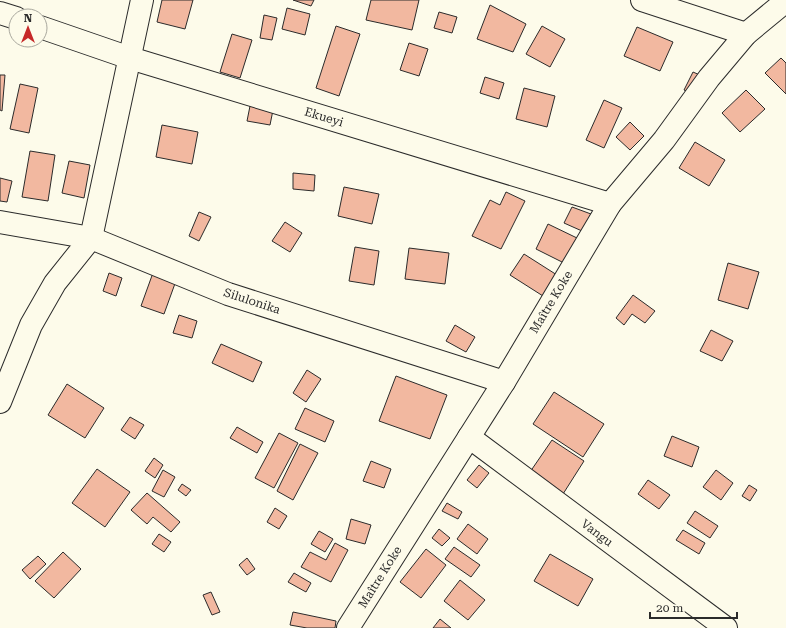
<svg xmlns="http://www.w3.org/2000/svg" width="786" height="628" font-family="'Roboto Serif',serif">
  <rect width="100%" height="100%" fill="#fdfbea"/>
  <!-- building -->
  <g fill="#f2b8a0" stroke="#2b2b2b">
    <polygon points="162,0 193,0 185,29 157,22"/>
    <polygon points="293,0 314,0 311,6"/>
    <polygon points="371,0 419,0 412,30 366,20"/>
    <polygon points="490,5 526,24 513,52 477,39"/>
    <polygon points="287,8 310,14 305,35 282,29"/>
    <polygon points="439,12 457,17 452,33 434,28"/>
    <polygon points="264,15 277,18 272,40 260,38"/>
    <polygon points="336,26 360,34 339,96 316,88"/>
    <polygon points="542,26 565,39 550,67 526,54"/>
    <polygon points="637,27 673,42 660,71 624,56"/>
    <polygon points="232,34 252,40 240,78 220,72"/>
    <polygon points="409,43 428,49 419,76 400,70"/>
    <polygon points="781,58 786,63 786,94 765,73"/>
    <polygon points="693,72 702,76 694,95 684,90"/>
    <polygon points="0,75 5,75 2,111 0,110"/>
    <polygon points="485,77 504,83 499,99 480,93"/>
    <polygon points="20,84 38,88 29,133 10,129"/>
    <polygon points="524,88 555,96 547,127 516,119"/>
    <polygon points="746,90 765,109 740,132 722,113"/>
    <polygon points="604,100 622,108 604,148 586,140"/>
    <polygon points="250,106 273,110 270,125 247,121"/>
    <polygon points="630,122 644,136 630,150 616,137"/>
    <polygon points="162,125 198,132 192,164 156,157"/>
    <polygon points="695,142 725,160 709,186 679,168"/>
    <polygon points="30,151 55,155 48,201 22,197"/>
    <polygon points="69,161 90,165 84,198 62,193"/>
    <polygon points="293,173 315,175 314,191 293,189"/>
    <polygon points="0,178 12,181 7,202 0,201"/>
    <polygon points="344,187 379,194 372,224 338,216"/>
    <polygon points="506,192 525,201 501,249 472,236 490,200 500,205"/>
    <polygon points="572,207 591,214 582,231 564,223"/>
    <polygon points="199,212 211,217 199,241 189,236"/>
    <polygon points="285,222 302,233 290,252 272,241"/>
    <polygon points="548,224 577,238 564,263 536,249"/>
    <polygon points="355,247 379,251 374,285 349,281"/>
    <polygon points="409,248 449,253 445,284 405,279"/>
    <polygon points="524,254 557,275 543,296 510,275"/>
    <polygon points="728,263 759,272 748,309 718,300"/>
    <polygon points="154,270 177,278 164,314 141,306"/>
    <polygon points="109,273 122,278 116,296 103,291"/>
    <polygon points="633,295 655,311 645,323 632,314 624,325 616,318"/>
    <polygon points="179,315 197,321 192,338 173,333"/>
    <polygon points="455,325 475,337 466,352 446,341"/>
    <polygon points="711,330 733,341 722,361 700,351"/>
    <polygon points="221,344 262,362 253,382 212,363"/>
    <polygon points="307,370 321,379 306,402 293,393"/>
    <polygon points="396,376 447,395 430,439 379,421"/>
    <polygon points="67,384 104,408 85,438 48,415"/>
    <polygon points="554,392 604,424 583,457 533,424"/>
    <polygon points="305,408 334,421 325,442 295,429"/>
    <polygon points="130,417 144,425 135,439 121,430"/>
    <polygon points="237,427 263,442 257,453 230,438"/>
    <polygon points="279,433 298,443 274,488 255,478"/>
    <polygon points="672,436 699,447 692,467 664,456"/>
    <polygon points="552,440 584,461 563,494 530,472"/>
    <polygon points="300,444 318,453 293,500 277,491"/>
    <polygon points="154,458 163,465 155,478 145,471"/>
    <polygon points="371,461 391,469 384,488 363,481"/>
    <polygon points="479,465 489,473 477,488 467,480"/>
    <polygon points="97,469 130,492 105,527 72,503"/>
    <polygon points="163,470 175,477 164,497 152,491"/>
    <polygon points="716,470 733,483 721,500 703,487"/>
    <polygon points="648,480 670,495 659,509 638,494"/>
    <polygon points="182,484 191,490 186,496 178,490"/>
    <polygon points="749,485 757,490 750,501 742,496"/>
    <polygon points="147,493 180,522 171,532 153,517 147,524 131,510"/>
    <polygon points="447,503 462,512 458,519 442,511"/>
    <polygon points="275,508 287,516 279,529 267,522"/>
    <polygon points="695,511 718,526 710,538 687,523"/>
    <polygon points="351,519 371,525 365,544 346,539"/>
    <polygon points="468,524 488,539 477,554 457,539"/>
    <polygon points="439,529 450,538 442,546 432,538"/>
    <polygon points="683,530 705,543 699,554 676,540"/>
    <polygon points="319,531 333,539 325,552 311,544"/>
    <polygon points="159,534 171,542 164,552 152,544"/>
    <polygon points="335,543 348,550 331,582 301,567 310,552 326,560"/>
    <polygon points="454,547 480,565 471,577 445,559"/>
    <polygon points="426,549 446,565 421,598 400,582"/>
    <polygon points="63,552 81,569 54,598 35,581"/>
    <polygon points="550,554 593,579 578,606 534,581"/>
    <polygon points="38,556 46,564 30,579 22,570"/>
    <polygon points="247,558 255,569 247,575 239,565"/>
    <polygon points="294,573 311,583 306,592 288,582"/>
    <polygon points="460,580 485,600 468,620 444,601"/>
    <polygon points="211,592 220,612 212,615 203,595"/>
    <polygon points="293,612 336,621 335,628 307,628 290,625"/>
    <polygon points="440,619 451,628 433,628"/>
  </g>
  <g fill="none" stroke-linecap="round" stroke-linejoin="round">
    <defs>
      <g id="minor">
        <polyline points="642,0 746,34"/>
        <polyline points="0,13 16,18"/>
        <polyline points="40,27 130,58 610,204"/>
        <polyline points="0,222 91,238 228,294 504,382"/>
        <polyline points="0,402 31,325 55,283 91,238 142,0"/>
        <polyline points="469,437 726,628"/>
        <polyline points="348,628 504,382 610,204 664,140 709,78 746,34 786,1"/>
      </g>
    </defs>
    <!-- minor casing -->
    <use href="#minor" stroke="#2b2b2b" stroke-width="24"/>
    <!-- minor -->
    <use href="#minor" stroke="#fdfbea" stroke-width="22"/>
  </g>
  <g text-anchor="middle" stroke-width="3" stroke-linejoin="round" paint-order="stroke">
    <!-- street labels -->
    <g font-size="12" fill="#2b2b2b" stroke="#fdfbea">
      <text transform="translate(324 117) rotate(17)" y="4">Ekueyi</text>
      <text transform="translate(252 301) rotate(18)" y="4">Silulonika</text>
      <text transform="translate(551 302) rotate(-59)" y="4">Maître Koke</text>
      <text transform="translate(597 533) rotate(37)" y="4">Vangu</text>
      <text transform="translate(380 577) rotate(-58)" y="4">Maître Koke</text>
    </g>
  </g>
  <!-- north arrow -->
  <g transform="translate(28 28)"><circle r="19" fill="#fdfbea" stroke="#a9a89e"/>
  <path d="M0-3L7 15L0 10L-7 15Z" fill="#c62828"/>
  <text y="-6" font-size="11" font-weight="bold" text-anchor="middle" fill="#2b2b2b">N</text>
  </g>
  <!-- scale -->
  <path d="M650 612v6h87v-6" fill="none" stroke="#2b2b2b" stroke-width="2"/>
  <text x="656" y="612" font-size="12" fill="#2b2b2b" stroke="#fdfbea" stroke-width="3" paint-order="stroke">20 m</text>
</svg>
